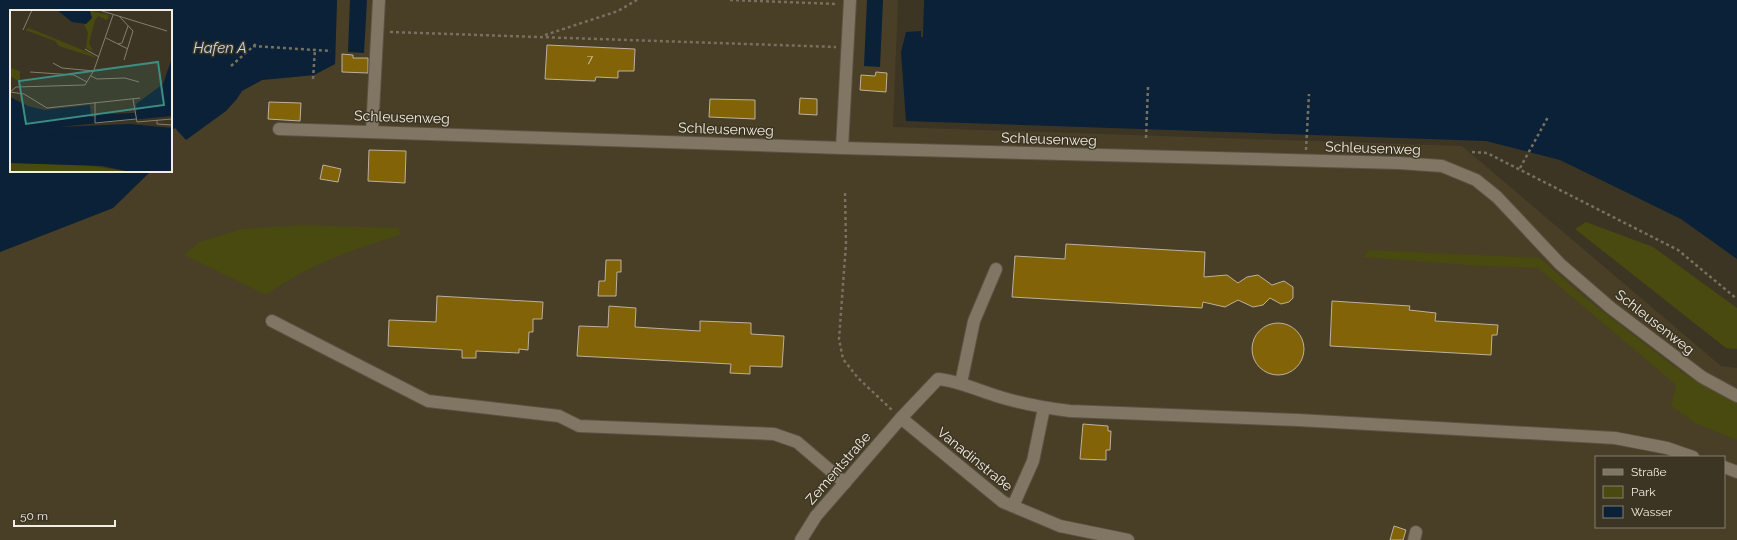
<svg xmlns="http://www.w3.org/2000/svg" width="1737" height="540" font-family="Raleway,sans-serif">
  <rect width="100%" height="100%" fill="#3d3523"/>
  <!-- built -->
  <path fill="#493e26" fill-rule="evenodd" d="M337,0H898L893,127L1462,146L1721,366L1737,368V540H0V252L113,208L151,171H171V131L175,128L236,100L242,91L262,80L314,75L335,64ZM1596,457H1724V527H1596Z"/>
  <!-- green -->
  <g fill="#484a0f">
    <polygon points="1586,222 1653,247 1737,308 1737,349 1726,348 1575,229"/>
    <path d="M302,225L399,228L400,235C353,249 306,266 266,295L184,255L199,242L242,229Z"/>
    <polygon points="1369,250 1540,258 1584,297 1684,374 1737,396 1737,440 1695,423 1671,406 1676,385 1538,268 1481,266 1363,257"/>
  </g>
  <!-- water -->
  <g fill="#0a2137">
    <polygon points="0,0 337,0 335,64 314,75 262,80 242,91 236,100 226,111 186,140 175,128 171,131 171,11 11,11 11,171 151,171 113,208 0,252"/>
    <polygon points="350,0 367,0 364,53 348,52"/>
    <polygon points="867,0 883,0 880,67 864,66"/>
    <polygon points="924,0 1737,0 1737,259 1681,219 1560,160 1486,141 906,121 901,52 906,32 921,31 921,37 923,37"/>
  </g>
  <!-- building -->
  <g fill="#836307" stroke="#bbb19d">
    <polygon points="547,45 635,49 634,71 618,71 618,78 596,77 595,81 545,79"/>
    <polygon points="342,54 353,55 353,58 368,58 368,73 342,72"/>
    <polygon points="876,72 887,73 886,92 860,90 861,75 875,76"/>
    <polygon points="800,98 817,99 817,115 799,114"/>
    <polygon points="710,99 755,100 755,119 709,117"/>
    <polygon points="269,102 301,103 300,121 268,119"/>
    <polygon points="369,150 406,151 405,183 368,181"/>
    <polygon points="323,165 341,169 338,182 320,179"/>
    <polygon points="1066,244 1205,252 1204,277 1227,275 1238,283 1247,277 1258,275 1272,285 1284,281 1293,287 1293,298 1289,302 1281,304 1270,298 1263,305 1253,307 1238,300 1225,307 1203,302 1202,308 1012,297 1015,256 1065,259"/>
    <polygon points="606,260 621,260 621,272 617,272 616,296 598,296 599,281 605,281"/>
    <polygon points="437,296 543,302 542,319 533,319 533,332 529,332 528,350 519,349 519,353 476,351 476,358 462,358 462,350 388,346 389,320 436,322"/>
    <polygon points="1332,301 1410,306 1409,310 1436,313 1435,321 1498,325 1497,335 1492,335 1491,355 1330,346"/>
    <polygon points="609,306 636,308 635,327 700,331 700,321 751,323 751,334 784,336 782,367 750,366 750,374 730,373 731,364 577,356 579,326 608,327"/>
    <circle cx="1278" cy="349" r="26"/>
    <polygon points="1083,424 1108,426 1108,431 1111,431 1110,450 1106,450 1106,460 1080,459"/>
    <polygon points="1394,526 1406,530 1403,540 1390,540"/>
  </g>
  <g fill="none" stroke-linecap="round" stroke-linejoin="round">
    <defs>
      <g id="minor">
        <polyline points="279,129 842,148 1399,163 1442,166 1476,180 1497,197 1560,264 1611,308 1702,377 1737,396"/>
        <polyline points="372,131 379,0"/>
        <polyline points="842,148 850,0"/>
        <polyline points="272,321 428,401 559,416 579,426 774,434 797,442 845,483"/>
        <polyline points="961,383 974,321 996,269"/>
        <polyline points="901,418 1003,502 1060,526 1128,540"/>
        <polyline points="1724,467 1737,472"/>
        <polyline points="1013,506 1033,461 1044,408"/>
        <path d="M801,540L816,516L901,418L938,379C960,381 979,391 1000,397C1023,404 1046,408 1070,411L1298,420L1615,438L1667,448L1693,457"/>
        <polyline points="1414,540 1416,532"/>
      </g>
    </defs>
    <!-- minor casing -->
    <use href="#minor" stroke="#5a5244" stroke-width="14"/>
    <!-- path -->
    <g stroke="#787161" stroke-width="2.5" stroke-dasharray="3 3" stroke-linecap="butt">
      <polyline points="730,0 838,4"/>
      <polyline points="390,32 836,47"/>
      <polyline points="545,35 618,11 637,0"/>
      <polyline points="253,46 331,51"/>
      <polyline points="231,66 257,43"/>
      <polyline points="313,79 315,49"/>
      <polyline points="1146,138 1148,87"/>
      <polyline points="1306,150 1309,94"/>
      <polyline points="1472,152 1487,153 1678,250 1737,299"/>
      <polyline points="1520,168 1548,117"/>
      <polyline points="845,193 846,244 839,339 843,359 858,378 892,410"/>
    </g>
    <!-- minor -->
    <use href="#minor" stroke="#807663" stroke-width="12"/>
  </g>
  <g text-anchor="middle" stroke-width="3" stroke-linejoin="round" paint-order="stroke">
    <!-- number labels -->
    <g font-size="12" fill="#d6caab">
      <text x="590" y="63">7</text>
    </g>
    <!-- street labels -->
    <g font-size="14" fill="#f2ede2" stroke="#3d3523">
      <text transform="translate(402 117) rotate(2)" y="5">Schleusenweg</text>
      <text transform="translate(726 129) rotate(2)" y="5">Schleusenweg</text>
      <text transform="translate(1049 139) rotate(2)" y="5">Schleusenweg</text>
      <text transform="translate(1373 148) rotate(2)" y="5">Schleusenweg</text>
      <text transform="translate(1655 322) rotate(38)" y="5">Schleusenweg</text>
      <text transform="translate(975 459) rotate(39)" y="5">Vanadinstraße</text>
      <text transform="translate(838 468) rotate(-49)" y="5">Zementstraße</text>
    </g>
    <!-- water labels -->
    <g font-size="15" font-style="italic" fill="#c7d8eb" stroke="#3d3523">
      <text x="220" y="53">Hafen A</text>
    </g>
  </g>
  <!-- overview -->
  <g transform="translate(10 10)">
    <rect width="162" height="162" fill="#3d3523"/>
    <path d="M77,0L99,5L97,10L88,6L85,10L79,33L83,41L76,38L78,23L74,14L80,8V1ZM19,18L80,43L86,48L49,36L45,31L15,20ZM0,58L10,61V72L0,66ZM0,153L76,155L121,162H0Z" fill="#484a0f"/>
    <path d="M47,0H77L80,1L82,8L76,14L62,12ZM162,48V106L48,117L120,114L162,118V162H121L92,156L0,153V87L18,96L34,100L80,95L81,107H84L83,99L85,107L89,104L125,103L124,95L127,102L126,94L153,74Z" fill="#0a2137"/>
    <path fill="none" stroke="#0a2137" stroke-width="2" d="M0,118L60,127L162,131"/>
    <path fill="none" stroke="#857f6f" stroke-width="1" d="M89,0L157,21M109,6L123,21L114,50M13,20L22,0M96,28L118,39M108,34L112,33L118,16M75,39L89,47M43,53L52,58L84,61M20,62L64,65L77,72M81,66L87,69L115,68L129,72M0,82L6,77L75,75L84,60L103,5M0,82L14,84L37,98L130,88M123,89L127,112L162,109M85,92V113L126,109M147,110V114L162,115"/>
    <path fill="#3c8e85" fill-opacity="0.15" stroke="#3c8e85" stroke-width="2" d="M148,52L154,95L16,114L9,71Z"/>
    <rect width="162" height="162" fill="none" stroke="#f2ede2" stroke-width="2"/>
  </g>
  <!-- legend -->
  <rect x="1595" y="456" width="130" height="72" fill="#3d3523" stroke="#857f6f"/>
  <rect x="1603" y="469" width="20" height="6" fill="#807663" stroke="#857f6f"/>
  <text x="1631" y="476" font-size="12" fill="#f2ede2">Straße</text>
  <rect x="1603" y="486" width="20" height="12" fill="#484a0f" stroke="#857f6f"/>
  <text x="1631" y="496" font-size="12" fill="#f2ede2">Park</text>
  <rect x="1603" y="506" width="20" height="12" fill="#0a2137" stroke="#857f6f"/>
  <text x="1631" y="516" font-size="12" fill="#f2ede2">Wasser</text>
  <!-- scale -->
  <path d="M14 520v6h101v-6" fill="none" stroke="#f2ede2" stroke-width="2"/>
  <text x="20" y="520" font-size="12" fill="#f2ede2" stroke="#3d3523" stroke-width="3" paint-order="stroke">50 m</text>
</svg>
